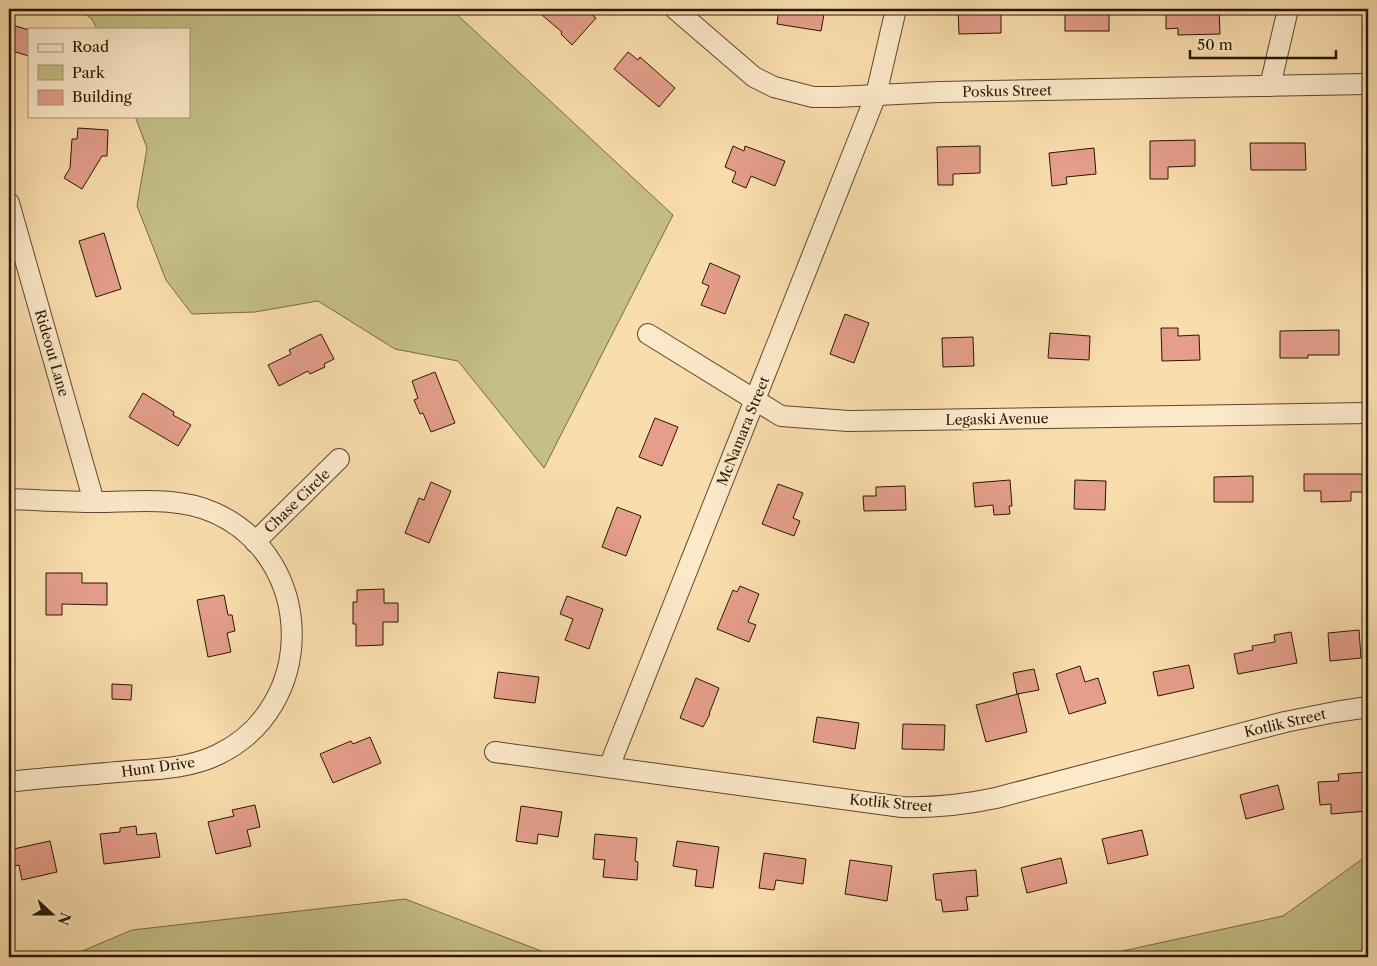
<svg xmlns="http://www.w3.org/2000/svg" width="1377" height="966" font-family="'Libre Caslon Text',serif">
  <rect width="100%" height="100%" fill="#faddad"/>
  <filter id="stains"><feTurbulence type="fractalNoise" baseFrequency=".004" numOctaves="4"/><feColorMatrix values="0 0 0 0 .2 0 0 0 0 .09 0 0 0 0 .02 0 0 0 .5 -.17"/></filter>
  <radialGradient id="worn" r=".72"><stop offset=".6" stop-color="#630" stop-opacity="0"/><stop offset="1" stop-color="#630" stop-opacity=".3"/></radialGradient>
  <!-- green -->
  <g fill="#c4bf85" stroke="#766c44">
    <polygon points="79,9 451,9 673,215 544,468 458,361 395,349 318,301 255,312 192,314 166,280 137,206 147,148 135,116 189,116 189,29 97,29 92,19"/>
    <polygon points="1368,855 1368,957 1095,957 1283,916"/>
    <polygon points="405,899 557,957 478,957 459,955 453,957 68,957 132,930"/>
  </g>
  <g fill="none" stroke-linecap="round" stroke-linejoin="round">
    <!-- stream -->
    <polyline stroke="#6f7a6a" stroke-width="5.5" points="1357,957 1368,949"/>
  </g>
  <!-- building -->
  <g fill="#e49e8b" stroke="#281802">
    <polygon points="535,9 585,9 596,18 572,45 561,34 562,32"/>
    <polygon points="779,9 825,9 821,31 777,24"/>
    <polygon points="958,9 1001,9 1001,33 959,34"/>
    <rect x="1065" y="9" width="44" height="22"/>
    <polygon points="1166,9 1219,9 1220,34 1178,35 1178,28 1166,29"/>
    <polygon points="9,24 29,30 29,56 9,50"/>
    <polygon points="628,52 638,60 640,57 675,88 659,107 614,69"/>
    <polygon points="78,128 108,130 107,156 102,156 82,189 64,178 70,168 72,139 77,139"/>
    <polygon points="1195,140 1195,166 1168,167 1168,179 1150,179 1150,141"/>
    <polygon points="1250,143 1305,143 1306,170 1251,170"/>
    <polygon points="733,146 744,151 745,146 785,161 775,186 751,176 746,188 732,182 736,172 725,167"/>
    <polygon points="980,146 980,173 953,174 953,185 938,185 937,147"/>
    <polygon points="1094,148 1096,174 1066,177 1067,184 1052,186 1049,153"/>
    <polygon points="104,233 121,289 96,297 79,241"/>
    <polygon points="710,263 740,276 725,314 701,305 709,286 702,283"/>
    <polygon points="845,314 869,323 854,363 830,354"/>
    <polygon points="1161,328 1178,328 1178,336 1199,335 1200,360 1162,361"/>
    <polygon points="1339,330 1339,355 1308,355 1308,358 1280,358 1280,331"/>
    <polygon points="1050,333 1090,336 1089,360 1048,358"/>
    <polygon points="321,334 334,359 324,364 325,367 310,374 308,371 279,386 268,365 291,354 289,350"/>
    <polygon points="973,337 974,366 943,367 942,338"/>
    <polygon points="435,372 455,423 431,432 423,413 420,414 414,400 418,398 412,381"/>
    <polygon points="143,393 174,412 173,415 191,425 178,446 129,417"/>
    <polygon points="655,418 678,427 662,466 639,457"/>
    <polygon points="1304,474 1368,474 1368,492 1351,492 1351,501 1321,502 1321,491 1304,491"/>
    <polygon points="1253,476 1253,502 1214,502 1214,477"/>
    <polygon points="1010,480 1012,506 1009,506 1010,514 994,515 993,505 975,507 973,483"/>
    <polygon points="1075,480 1106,481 1105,510 1074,509"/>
    <polygon points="431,482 451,491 429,543 405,533 419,498 424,500"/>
    <polygon points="778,484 803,493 793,518 800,521 794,536 762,524"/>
    <polygon points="905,486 906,510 864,511 863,496 876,496 876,487"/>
    <polygon points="617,507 641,516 626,556 602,547"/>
    <polygon points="46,573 82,573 82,583 107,583 107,605 62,604 62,615 46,615"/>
    <polygon points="740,586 759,594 748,622 756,625 749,642 717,629 733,590 737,592"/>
    <polygon points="384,589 384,603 398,603 398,622 383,622 383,645 356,646 356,624 353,624 353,602 357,602 357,590"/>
    <polygon points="224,595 228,615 232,615 235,631 227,633 231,652 208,657 197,600"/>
    <polygon points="567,596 603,609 589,649 565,640 573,619 560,614"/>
    <polygon points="1359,630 1361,658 1330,661 1328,633"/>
    <polygon points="1291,632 1297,663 1238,674 1234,654 1253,650 1252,646 1275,642 1274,635"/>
    <polygon points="1189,665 1194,688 1158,696 1153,672"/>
    <polygon points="1080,666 1085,682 1098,678 1106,703 1069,714 1056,674"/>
    <polygon points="1034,669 1039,690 1017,694 1013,673"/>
    <polygon points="498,672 539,677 535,703 494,698"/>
    <polygon points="696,678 719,688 709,714 710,714 703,727 680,718"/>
    <polygon points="112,684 132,685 131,700 112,699"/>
    <polygon points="1018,694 1027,732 986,742 976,705"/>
    <polygon points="817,717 859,723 855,749 813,742"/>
    <polygon points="903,724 945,725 944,750 902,749"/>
    <polygon points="370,737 381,763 333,783 320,754 351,741 353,744"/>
    <polygon points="1368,772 1368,811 1331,814 1331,804 1320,805 1318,782 1339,781 1338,774"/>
    <polygon points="1278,785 1284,809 1246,819 1240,795"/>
    <polygon points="255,805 260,827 247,830 251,846 216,854 208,822 234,816 232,810"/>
    <polygon points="521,806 562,812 558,837 538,834 537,844 516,841"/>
    <polygon points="136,826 137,835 156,833 160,857 104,864 100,834 120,832 120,828"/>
    <polygon points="1142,830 1148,855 1108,864 1102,839"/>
    <polygon points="595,834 637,838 635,861 638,862 637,880 603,877 605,860 593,859"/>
    <polygon points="50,841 57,872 22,880 19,865 9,867 9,850"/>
    <polygon points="677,841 719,847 713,888 695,886 697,870 673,866"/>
    <polygon points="764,853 806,859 803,884 776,880 774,890 759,888"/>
    <polygon points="1061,858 1067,883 1027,893 1021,868"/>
    <polygon points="850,860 892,866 887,901 845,894"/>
    <polygon points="976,870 978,896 966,897 968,910 943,912 941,900 936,900 933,874"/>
  </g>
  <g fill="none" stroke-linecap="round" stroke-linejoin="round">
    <defs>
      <g id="minor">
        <polyline points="675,9 754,77 774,87 813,97 836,97 939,92 1368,84"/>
        <polyline points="1270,86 1288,9"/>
        <polyline points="9,203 94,502"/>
        <polyline points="648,334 781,416 848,421 1368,413"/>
        <path d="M9,499C38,500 67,502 96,502C135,502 178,496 215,513C316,559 318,707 217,755C190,768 159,769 129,771C89,775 48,777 9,782"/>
        <polyline points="255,542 339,459"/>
        <path d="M495,752L902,807C936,808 963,805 996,798L1285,722L1335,712L1368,707"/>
        <polyline points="609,767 876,95 896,9"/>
      </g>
    </defs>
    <!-- minor casing -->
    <use href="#minor" stroke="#5c492d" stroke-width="22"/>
    <!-- minor -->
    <use href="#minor" stroke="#fce9ca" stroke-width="20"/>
  </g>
  <g text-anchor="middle" stroke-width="4" stroke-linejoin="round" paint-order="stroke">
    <!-- street labels -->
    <g font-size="14" fill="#281802" stroke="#fce9ca">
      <text transform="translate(1007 91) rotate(-1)" y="5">Poskus Street</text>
      <text transform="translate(52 353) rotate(74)" y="5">Rideout Lane</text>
      <text transform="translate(997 419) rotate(-1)" y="5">Legaski Avenue</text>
      <text transform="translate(743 431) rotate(-68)" y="5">McNamara Street</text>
      <text transform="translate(297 501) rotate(-44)" y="5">Chase Circle</text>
      <text transform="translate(1285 723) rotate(-13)" y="5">Kotlik Street</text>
      <text transform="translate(158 767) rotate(-8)" y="5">Hunt Drive</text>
      <text transform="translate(891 803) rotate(5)" y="5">Kotlik Street</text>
    </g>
  </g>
  <!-- margin -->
  <rect width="1377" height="966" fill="none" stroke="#faddad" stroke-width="30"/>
  <rect x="10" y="10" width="1357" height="946" fill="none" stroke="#281802" stroke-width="2.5"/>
  <rect x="15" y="15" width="1347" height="936" fill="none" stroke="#281802"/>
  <!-- legend -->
  <rect x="28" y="28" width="162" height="90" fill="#fce9ca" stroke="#a7957a"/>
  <rect x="38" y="44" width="25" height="8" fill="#fce9ca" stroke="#a7957a"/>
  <text x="72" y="52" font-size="15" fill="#281802">Road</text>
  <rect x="38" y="65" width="25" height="15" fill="#c4bf85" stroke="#a7957a"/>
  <text x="72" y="78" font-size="15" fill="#281802">Park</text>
  <rect x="38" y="90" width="25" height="15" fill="#e49e8b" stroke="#a7957a"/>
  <text x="72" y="102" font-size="15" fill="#281802">Building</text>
  <!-- north arrow -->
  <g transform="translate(52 914) rotate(111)" stroke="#fce9ca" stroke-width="4" paint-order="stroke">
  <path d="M0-4L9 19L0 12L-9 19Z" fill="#281802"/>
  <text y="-8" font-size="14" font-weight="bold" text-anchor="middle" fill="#281802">N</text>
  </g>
  <!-- scale -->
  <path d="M1190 50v8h146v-8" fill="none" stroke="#281802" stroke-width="2.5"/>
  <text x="1197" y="50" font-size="15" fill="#281802" stroke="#fce9ca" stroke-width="4" paint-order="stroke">50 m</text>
  <rect width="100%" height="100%" filter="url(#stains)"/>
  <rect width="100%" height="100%" fill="url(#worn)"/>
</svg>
